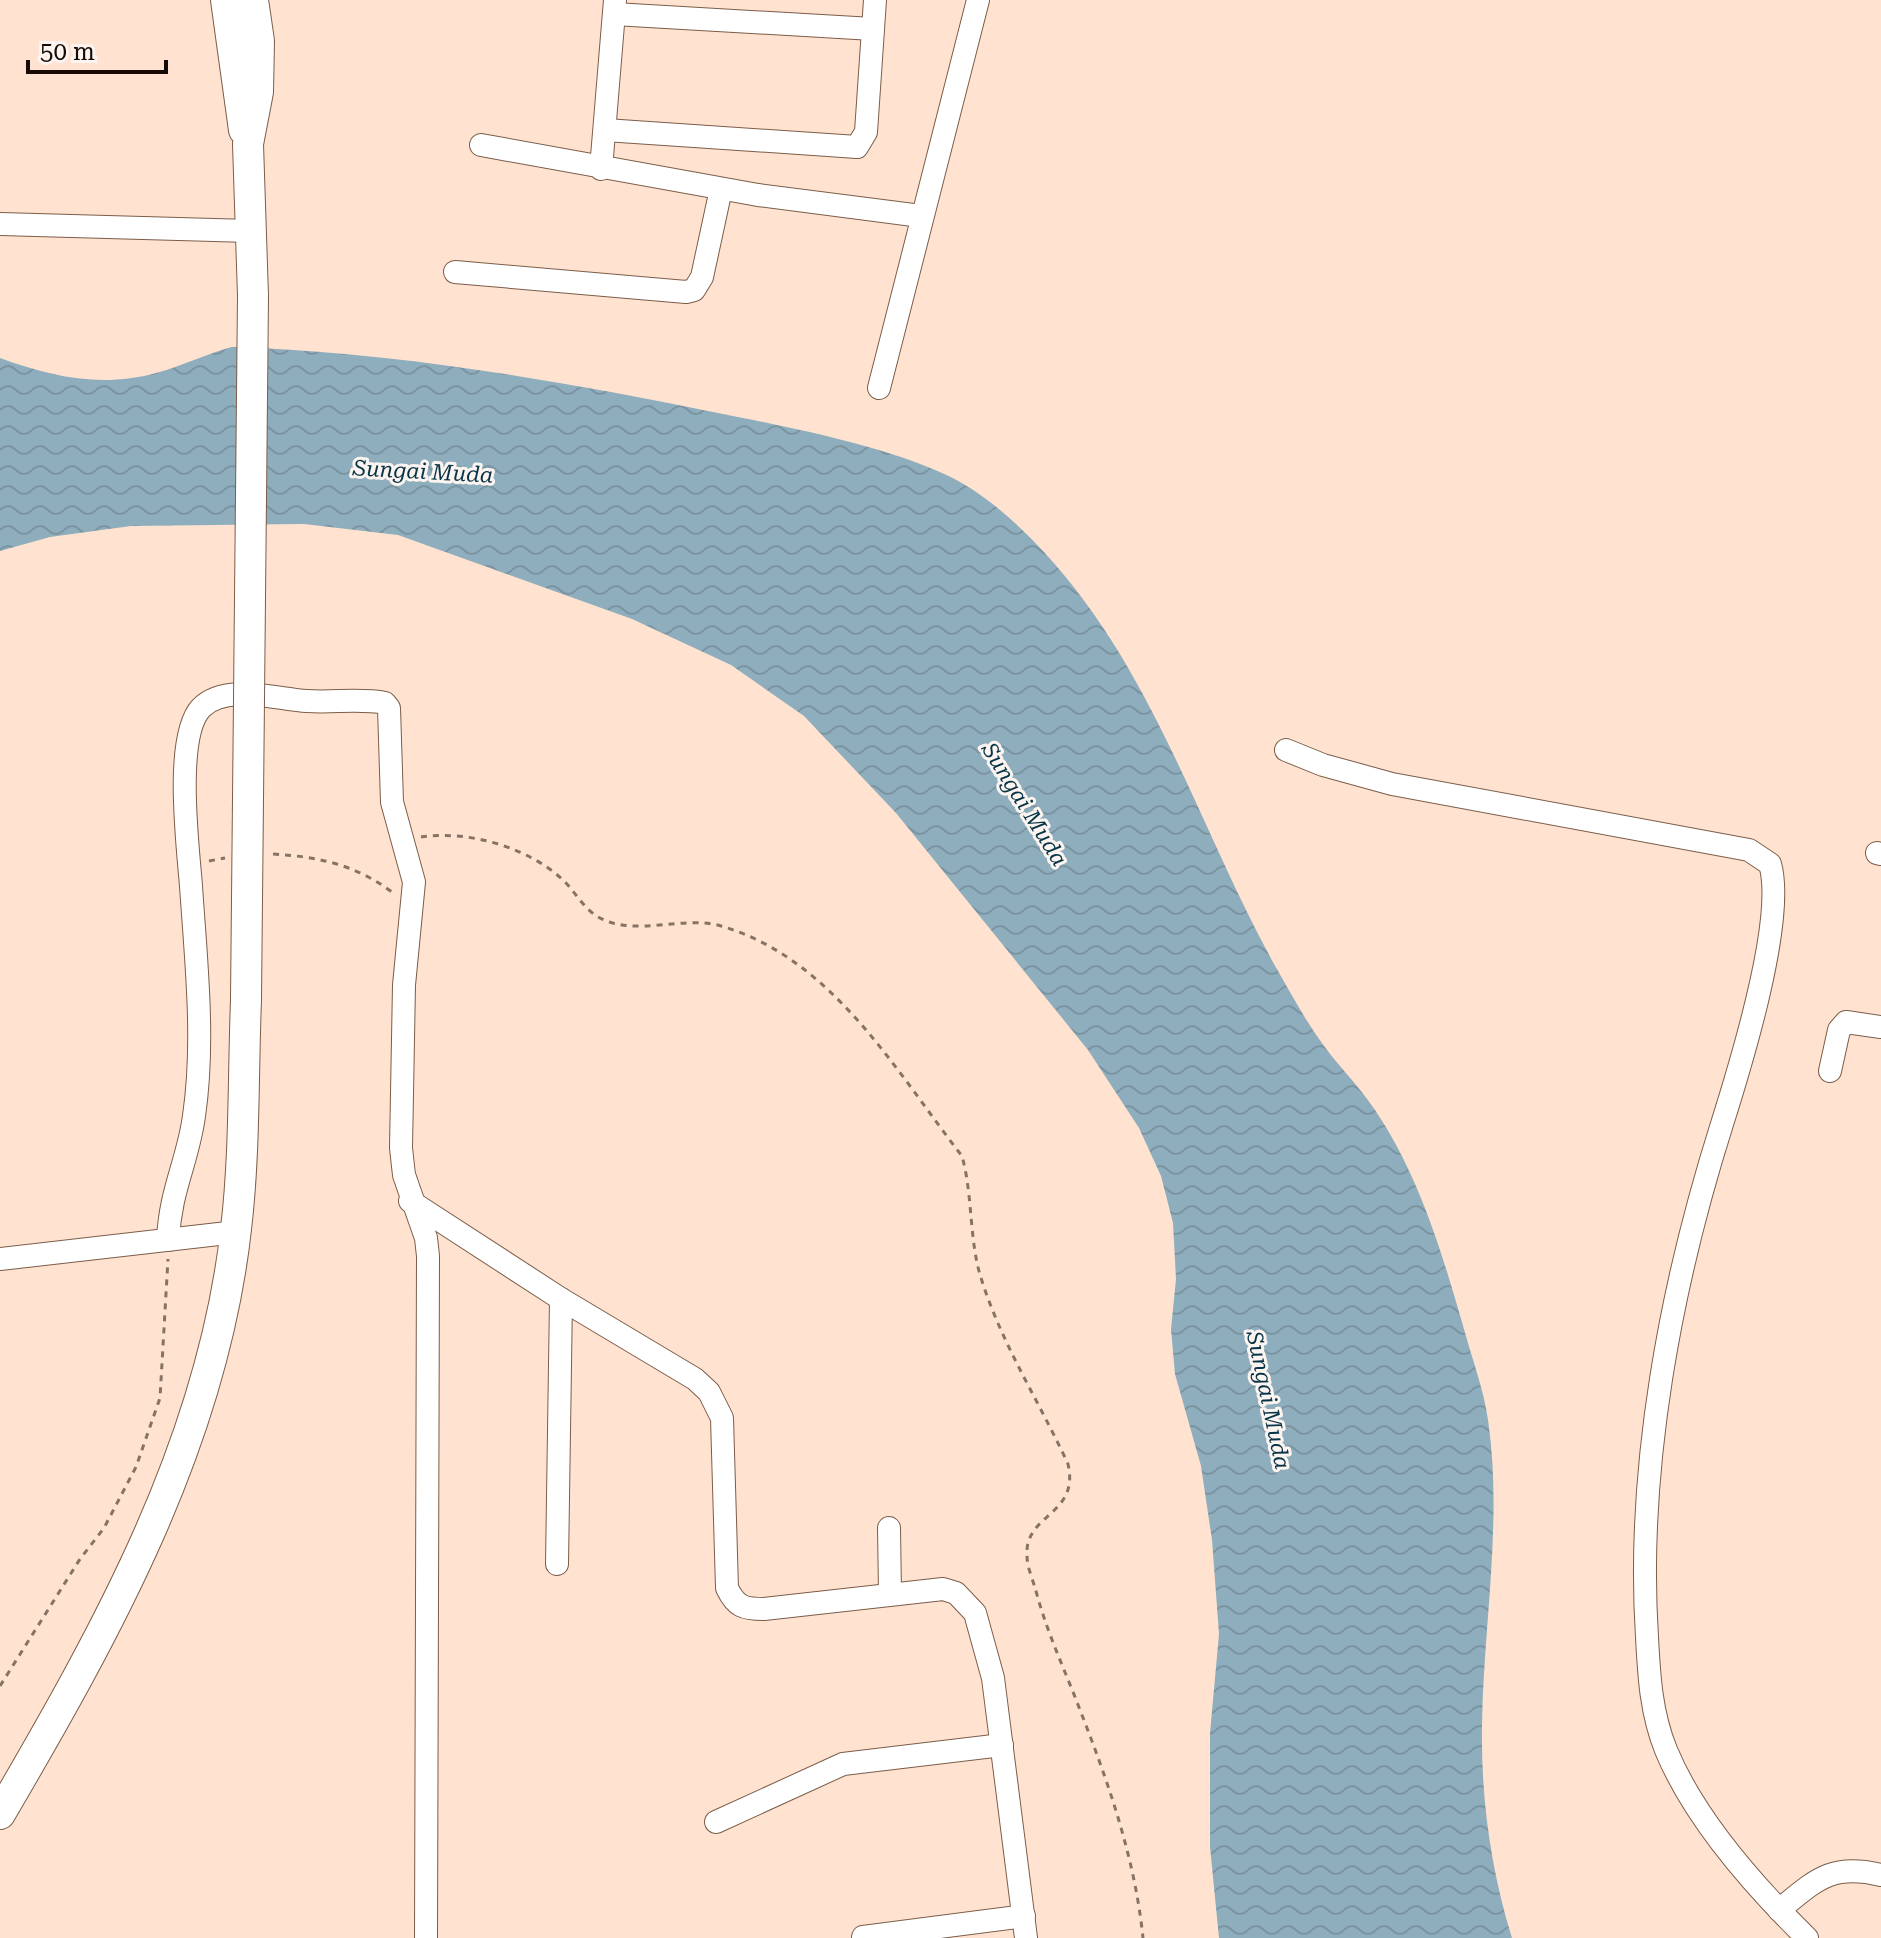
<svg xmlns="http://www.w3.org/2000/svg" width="1881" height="1938" font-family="'Roboto Serif',serif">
  <defs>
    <pattern id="water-waves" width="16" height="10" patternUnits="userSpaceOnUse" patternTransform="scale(2)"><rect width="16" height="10" fill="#8faebd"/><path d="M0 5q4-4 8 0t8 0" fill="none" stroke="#7b94a1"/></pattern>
  </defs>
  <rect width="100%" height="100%" fill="#ffe3d0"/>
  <!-- water -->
  <path fill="url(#water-waves)" d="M232,347C393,352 555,380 713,412C783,426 877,444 942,473C981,490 1015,521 1044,552C1154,671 1198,826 1274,964C1288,988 1301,1013 1317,1036C1334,1062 1358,1084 1375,1110C1420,1177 1442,1253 1464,1329C1472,1359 1484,1390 1488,1420C1503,1522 1483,1626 1482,1728C1481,1800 1491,1870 1512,1938H1219L1210,1847V1733L1219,1634L1212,1540L1201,1466L1175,1374L1171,1329L1176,1279L1173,1223L1161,1176L1139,1128L1088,1050L896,813L804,716L731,665L632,619L398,535L304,524L131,526L50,537L0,551V358C52,377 102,388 156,373C182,366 206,354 232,347Z"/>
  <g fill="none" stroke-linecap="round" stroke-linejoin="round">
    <defs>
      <g id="street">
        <polyline points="614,14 873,29"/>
        <polyline points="605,130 857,147 866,132 875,0"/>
        <polyline points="481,145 758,195 921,216"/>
        <polyline points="601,169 615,0"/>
        <polyline points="0,224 250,231"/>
        <polyline points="455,272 686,292 694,290 702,277 721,189"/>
        <polyline points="879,388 978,0"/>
        <path d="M1286,750L1323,765L1392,784L1749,850L1770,864C1786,919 1740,1067 1722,1124C1671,1285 1636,1468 1647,1637C1649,1676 1651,1713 1666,1750C1694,1818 1755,1887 1807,1938"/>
        <polyline points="1877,853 1881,854"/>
        <polyline points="1830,1071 1839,1030 1846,1022 1881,1027"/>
        <path d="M410,1201L561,1299L695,1379L709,1392L722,1418L727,1588C736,1607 744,1609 764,1609L943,1589L956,1593L975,1613L993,1678L1026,1938"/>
        <path d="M168,1240C170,1190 188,1161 194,1116C205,1041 196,961 191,886C188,847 174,737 201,708C225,683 276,699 307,701C332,703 360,698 385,703L389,708L392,802L414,882L404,985L401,1148L404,1175L426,1238L428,1256L426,1938"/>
        <polyline points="0,1259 236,1232"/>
        <polyline points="889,1528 890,1593"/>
        <polyline points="557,1564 561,1299"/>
        <polyline points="716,1822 843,1764 1002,1745"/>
        <path d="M1779,1910C1816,1880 1831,1863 1881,1875"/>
        <polyline points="863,1937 1024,1916"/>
      </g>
      <g id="secondary">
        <polyline points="226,0 244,130"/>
        <polyline points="253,0 259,41 258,92 248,144 253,296"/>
        <path d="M0,1814C107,1631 212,1444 236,1229C245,1153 243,1076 246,1000"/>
      </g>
    </defs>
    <!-- street casing -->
    <use href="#street" stroke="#7b5d49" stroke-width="24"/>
    <!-- secondary casing -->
    <use href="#secondary" stroke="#7b5d49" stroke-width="32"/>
    <!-- path -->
    <g stroke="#867366" stroke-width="3" stroke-dasharray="6 6" stroke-linecap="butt">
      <path d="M421,837C468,830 527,847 562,879C576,892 583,909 600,918C635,937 684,915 721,926C832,958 895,1070 962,1156C973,1196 969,1240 981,1278C1002,1345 1039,1401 1068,1464C1080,1516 1024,1513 1027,1556C1027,1567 1033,1580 1036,1591C1047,1633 1065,1670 1080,1710C1109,1784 1135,1859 1143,1938"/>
      <path d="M273,854C319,857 354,864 392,892"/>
      <polyline points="209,861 225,858"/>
      <polyline points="0,1686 80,1559 104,1528 136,1467 160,1398 168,1259"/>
    </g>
    <!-- street -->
    <use href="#street" stroke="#fff" stroke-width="22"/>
    <!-- secondary -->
    <use href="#secondary" stroke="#fff" stroke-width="30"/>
    <defs>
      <polyline id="secondary-bridge" points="246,1000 253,296"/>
    </defs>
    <!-- secondary-bridge casing -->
    <use href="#secondary-bridge" stroke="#7b5d49" stroke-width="32" stroke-linecap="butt"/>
    <!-- secondary-bridge -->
    <use href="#secondary-bridge" stroke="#fff" stroke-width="30"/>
  </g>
  <g text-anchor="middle" stroke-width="6" stroke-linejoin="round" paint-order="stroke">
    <!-- water labels -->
    <g font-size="22" font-style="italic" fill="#073446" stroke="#fcf4f0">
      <text transform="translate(423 471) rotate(3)" y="8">Sungai Muda</text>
      <text transform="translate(1025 804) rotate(58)" y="8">Sungai Muda</text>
      <text transform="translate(1269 1400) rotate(78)" y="8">Sungai Muda</text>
    </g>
  </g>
  <!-- scale -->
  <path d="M28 60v12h138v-12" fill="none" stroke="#170c05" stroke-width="4"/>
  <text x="40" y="60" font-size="24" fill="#170c05" stroke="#fcf4f0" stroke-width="6" paint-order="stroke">50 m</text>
</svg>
